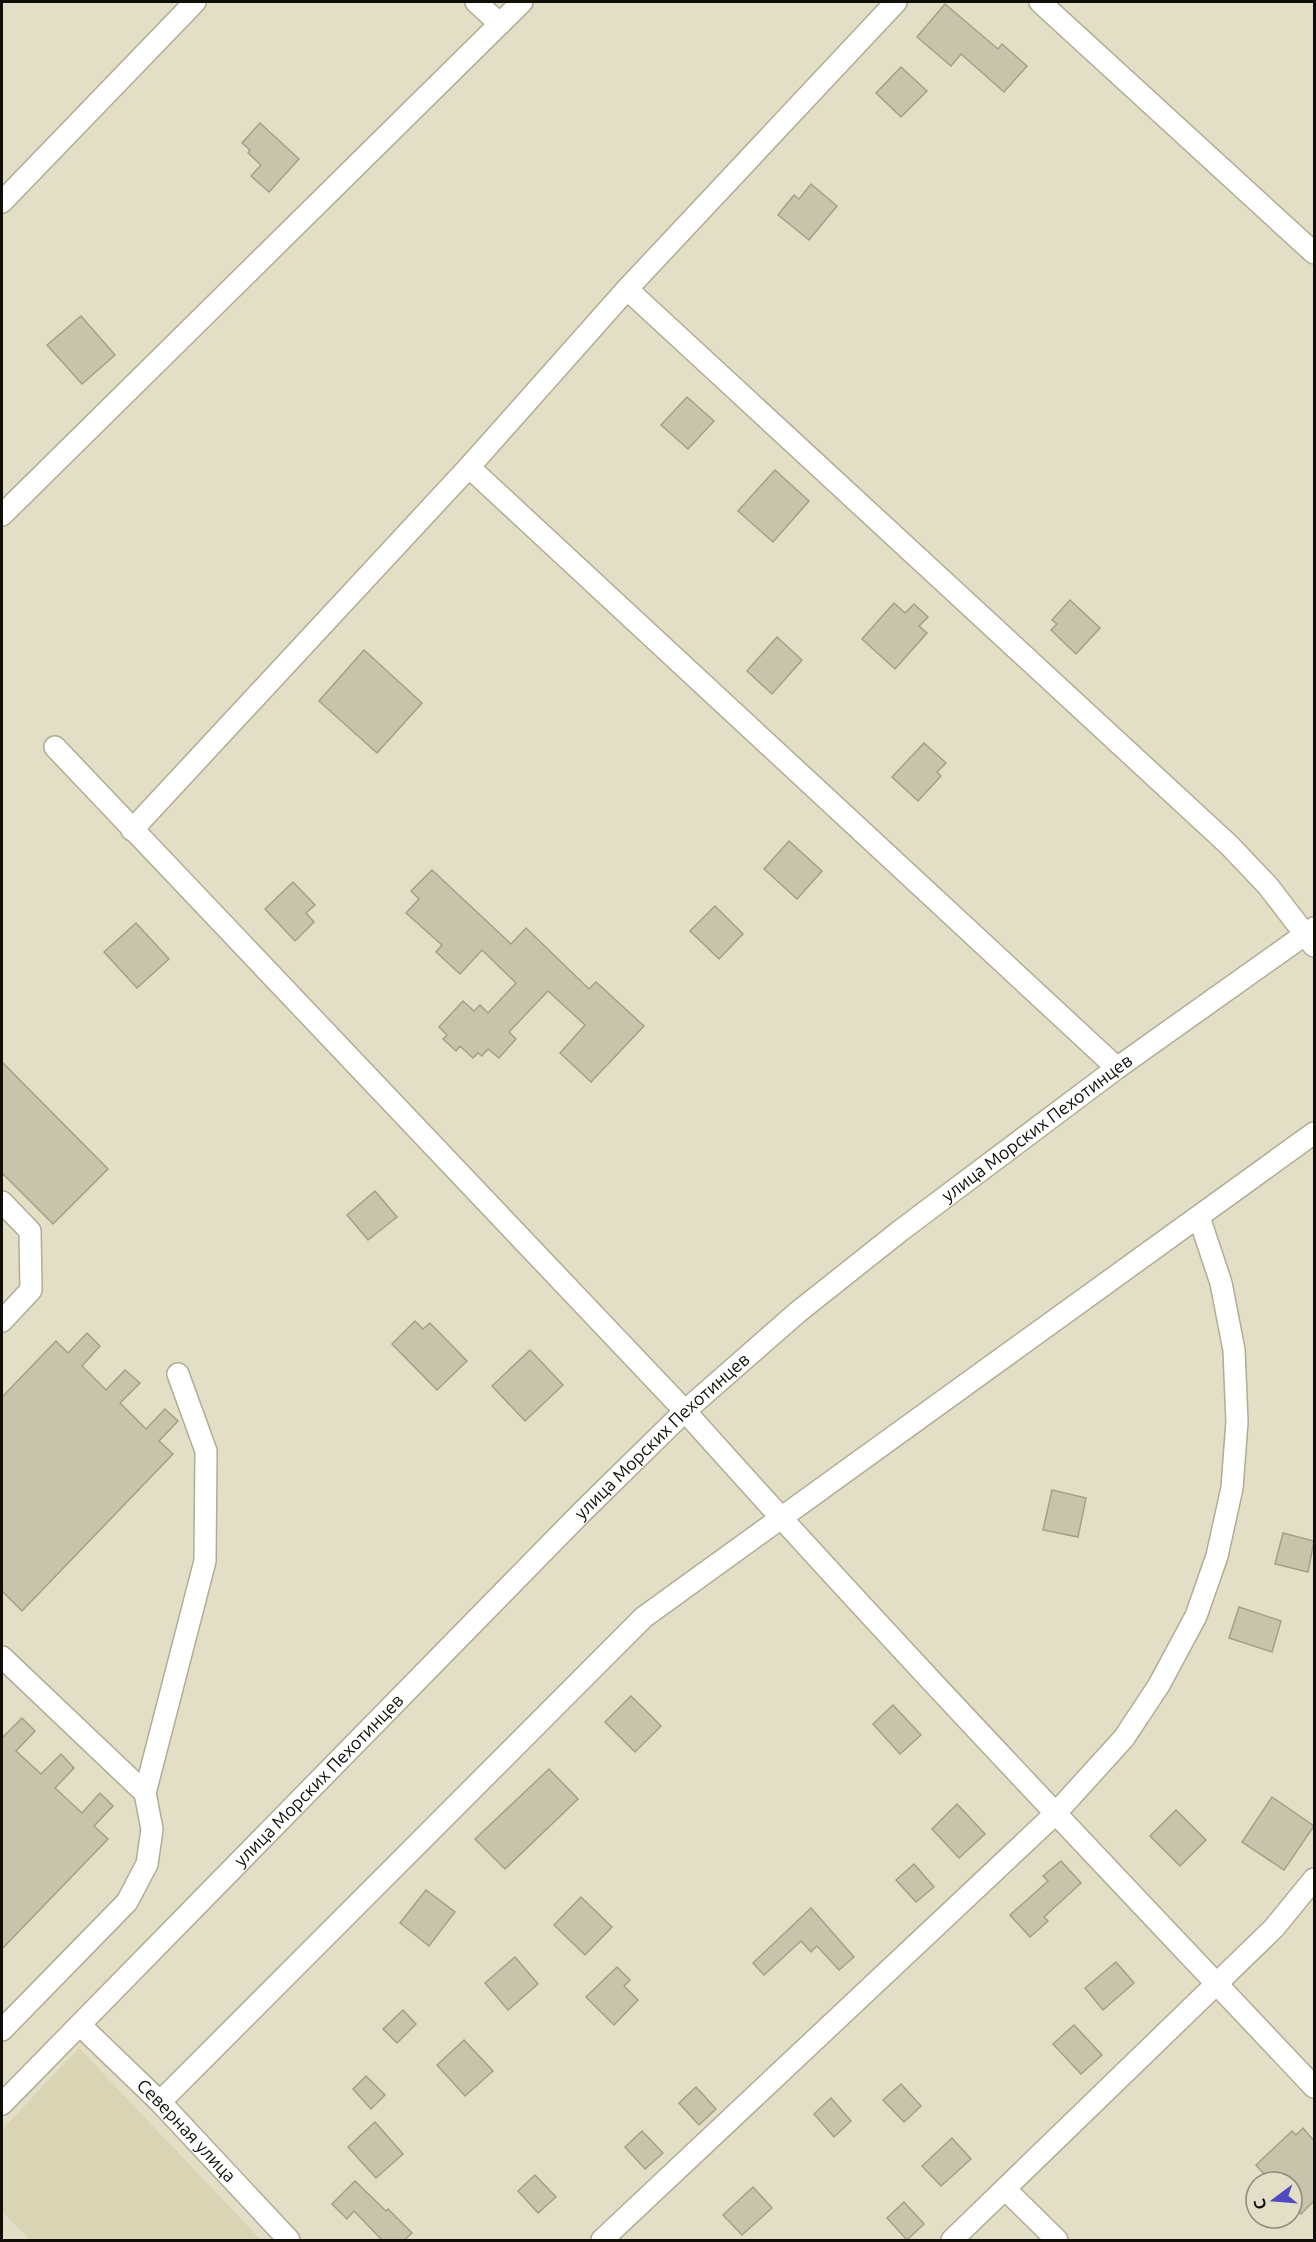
<svg xmlns="http://www.w3.org/2000/svg" width="1316" height="2242" font-family="Ubuntu,sans-serif">
  <rect width="100%" height="100%" fill="#e3dfc6"/>
  <!-- built -->
  <polygon fill="#d9d4b3" points="79,2048 261,2240 30,2240 2,2212 2,2130"/>
  <!-- building -->
  <g fill="#c8c4ab" stroke="#a4a088" stroke-width="1.5">
    <polygon points="945,4 998,49 1002,44 1027,66 1004,92 961,54 951,66 917,37"/>
    <polygon points="901,67 927,91 901,117 876,93"/>
    <polygon points="260,123 299,159 269,192 251,176 261,165 248,153 250,150 242,143"/>
    <polygon points="811,184 837,206 809,240 778,215 794,195 799,199"/>
    <polygon points="81,316 115,355 82,384 47,345"/>
    <polygon points="687,397 714,421 688,449 661,425"/>
    <polygon points="775,470 809,501 773,542 738,511"/>
    <polygon points="1070,600 1100,628 1076,654 1051,630 1057,624 1052,620"/>
    <polygon points="894,603 905,613 914,604 928,617 919,626 927,633 895,669 862,639"/>
    <polygon points="777,637 802,660 772,694 747,671"/>
    <polygon points="364,650 422,703 377,753 319,701"/>
    <polygon points="924,743 946,763 937,772 941,776 918,801 892,777"/>
    <polygon points="789,841 822,871 797,899 764,869"/>
    <polygon points="432,870 511,944 526,928 589,989 596,982 644,1026 591,1082 560,1053 585,1025 548,991 509,1032 516,1039 499,1058 488,1049 482,1056 478,1053 473,1058 460,1046 456,1051 443,1039 447,1035 439,1027 463,1001 474,1011 480,1005 488,1013 516,983 482,950 460,974 436,952 442,945 406,913 419,899 411,891"/>
    <polygon points="293,882 315,905 306,913 314,922 295,941 265,909"/>
    <polygon points="715,906 743,934 719,959 690,931"/>
    <polygon points="136,923 169,959 137,988 104,952"/>
    <polygon points="2,1062 108,1169 53,1224 2,1173"/>
    <polygon points="375,1191 397,1217 368,1240 347,1215"/>
    <polygon points="415,1321 423,1329 430,1323 467,1361 437,1390 392,1344"/>
    <polygon points="87,1333 100,1346 82,1366 106,1390 125,1370 140,1383 120,1403 146,1429 165,1409 178,1421 159,1441 173,1454 22,1611 2,1591 2,1397 56,1341 68,1353"/>
    <polygon points="530,1350 563,1385 525,1421 492,1386"/>
    <polygon points="1052,1490 1086,1498 1078,1537 1043,1530"/>
    <polygon points="1283,1533 1314,1541 1308,1572 1275,1564"/>
    <polygon points="1239,1607 1281,1621 1272,1652 1229,1638"/>
    <polygon points="631,1696 661,1726 635,1752 605,1722"/>
    <polygon points="893,1705 921,1735 900,1754 873,1724"/>
    <polygon points="22,1718 35,1731 16,1751 41,1774 61,1754 74,1768 55,1788 82,1813 100,1793 113,1806 94,1826 108,1839 2,1949 2,1736 3,1737"/>
    <polygon points="549,1769 578,1799 505,1869 475,1839"/>
    <polygon points="1272,1797 1314,1826 1284,1870 1242,1842"/>
    <polygon points="957,1804 985,1834 959,1858 932,1829"/>
    <polygon points="1176,1810 1206,1840 1180,1866 1150,1836"/>
    <polygon points="1061,1861 1081,1883 1044,1917 1048,1921 1030,1937 1010,1915 1048,1881 1043,1876"/>
    <polygon points="914,1864 934,1887 916,1902 896,1880"/>
    <polygon points="426,1890 455,1912 429,1946 400,1923"/>
    <polygon points="581,1897 612,1927 585,1955 554,1925"/>
    <polygon points="811,1908 854,1957 839,1970 817,1946 811,1952 801,1941 764,1975 753,1963"/>
    <polygon points="515,1957 538,1984 508,2010 485,1983"/>
    <polygon points="1116,1962 1134,1983 1103,2010 1085,1988"/>
    <polygon points="617,1967 630,1980 624,1986 638,2000 614,2025 586,1997"/>
    <polygon points="403,2010 416,2024 397,2043 383,2029"/>
    <polygon points="1074,2025 1102,2055 1081,2074 1053,2044"/>
    <polygon points="464,2040 493,2071 465,2096 437,2065"/>
    <polygon points="366,2076 385,2095 371,2109 353,2089"/>
    <polygon points="901,2084 921,2106 904,2122 883,2100"/>
    <polygon points="696,2087 716,2109 699,2125 679,2103"/>
    <polygon points="831,2098 851,2121 834,2137 814,2114"/>
    <polygon points="375,2122 403,2154 376,2178 348,2147"/>
    <polygon points="1303,2128 1314,2141 1314,2201 1301,2214 1292,2204 1292,2182 1271,2182 1256,2165 1292,2131 1296,2135"/>
    <polygon points="642,2131 663,2153 645,2169 625,2147"/>
    <polygon points="952,2138 971,2159 941,2186 922,2166"/>
    <polygon points="535,2175 556,2197 538,2213 518,2191"/>
    <polygon points="355,2181 386,2211 388,2209 412,2233 403,2241 383,2241 354,2211 347,2219 332,2204"/>
    <polygon points="753,2187 772,2208 742,2235 723,2215"/>
    <polygon points="904,2202 924,2224 907,2240 887,2218"/>
  </g>
  <g fill="none" stroke-linecap="round" stroke-linejoin="round">
    <defs>
      <g id="minor">
        <polyline points="476,2 500,24"/>
        <polyline points="1040,2 1314,253"/>
        <polyline points="2,202 195,2"/>
        <polyline points="627,289 1229,845 1268,886 1314,946"/>
        <polyline points="469,467 1117,1068"/>
        <polyline points="2,515 522,2"/>
        <path d="M55,747L685,1411C890,1641 1103,1863 1314,2087"/>
        <polyline points="132,830 469,467 627,289 896,2"/>
        <polyline points="2,1202 30,1231 31,1290 2,1321"/>
        <polyline points="2,1657 145,1793 152,1829 147,1864 127,1902 2,2030"/>
        <polyline points="145,1793 205,1561 206,1451 178,1374"/>
        <path id="s1" d="M80,2025L160,2102L289,2240"/>
        <polyline points="160,2102 644,1617 1314,1133"/>
        <path id="s2" d="M2,2104L583,1511L685,1411L798,1312L900,1231L1117,1068L1314,928"/>
        <polyline points="1005,2189 1057,2240"/>
        <polyline points="602,2240 1055,1814 1124,1738 1159,1685 1196,1616 1217,1556 1232,1488 1237,1422 1234,1350 1221,1283 1199,1217"/>
        <polyline points="952,2240 1274,1928 1314,1879"/>
      </g>
    </defs>
    <!-- minor casing -->
    <use href="#minor" stroke="#b0ad95" stroke-width="24"/>
    <!-- minor -->
    <use href="#minor" stroke="#fff" stroke-width="21"/>
  </g>
  <g text-anchor="middle" stroke-width="4.5" stroke-linejoin="round" paint-order="stroke">
    <!-- street labels -->
    <g font-size="18" fill="#100f07" stroke="#e3dfc6">
      <text dy="6" stroke="none"><textPath href="#s2" startOffset="1425">улица Морских Пехотинцев</textPath></text>
      <text dy="6" stroke="none"><textPath href="#s2" startOffset="939">улица Морских Пехотинцев</textPath></text>
      <text dy="6" stroke="none"><textPath href="#s2" startOffset="453">улица Морских Пехотинцев</textPath></text>
      <text dy="6" stroke="none"><textPath href="#s1" startOffset="150">Северная улица</textPath></text>
    </g>
  </g>
  <!-- border -->
  <rect width="1316" height="2242" fill="none" stroke="#100f07" stroke-width="6"/>
  <!-- north arrow -->
  <g transform="translate(1274 2200) rotate(254)"><circle r="28" fill="#e3dfc6" stroke="#8f8c7a" stroke-width="1.5"/>
  <path d="M0-4.5L10 22L0 15L-10 22Z" fill="#5149c0"/>
  <text y="-9" font-size="16" font-weight="bold" text-anchor="middle" fill="#100f07">С</text>
  </g>
</svg>
